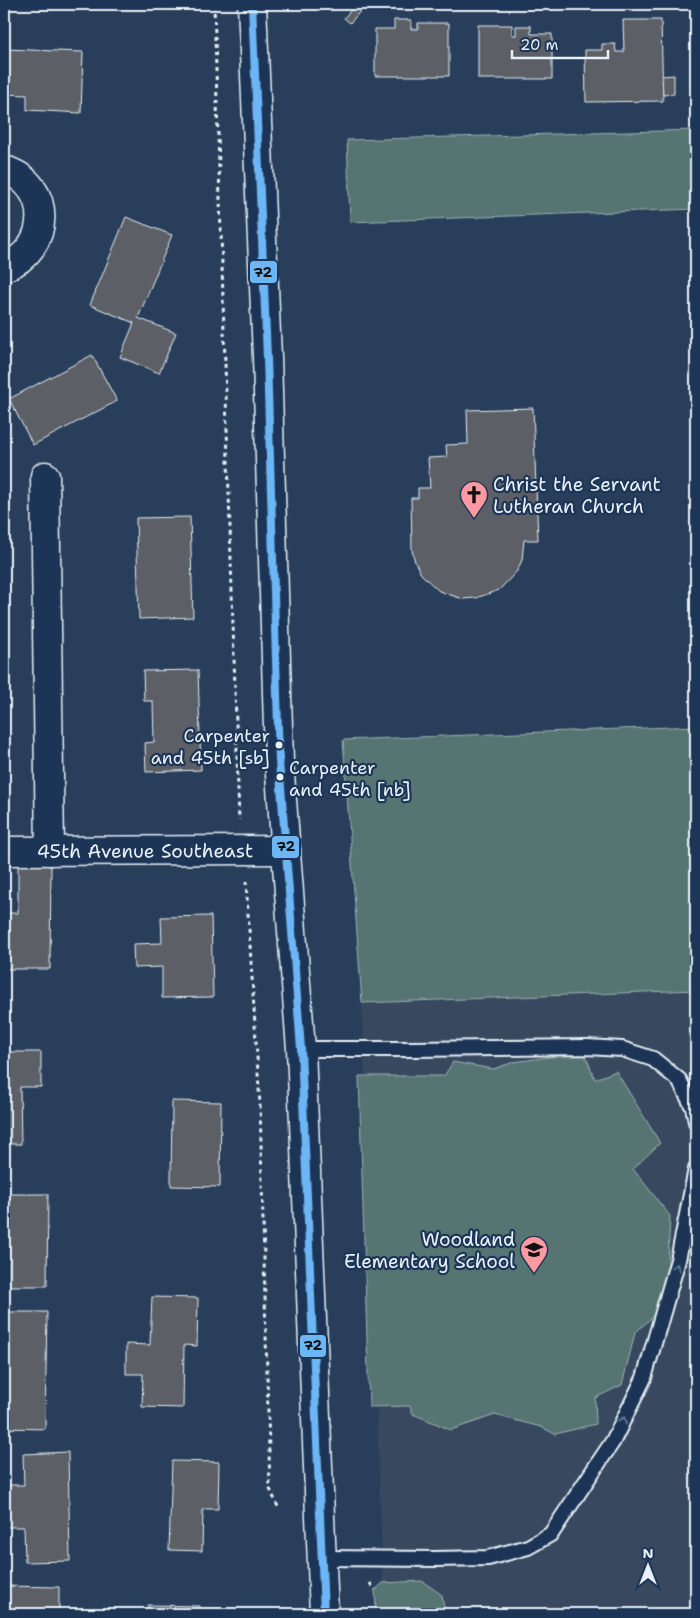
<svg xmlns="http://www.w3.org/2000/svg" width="700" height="1618" font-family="'Shantell Sans',sans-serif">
  <rect width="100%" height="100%" fill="#293e5a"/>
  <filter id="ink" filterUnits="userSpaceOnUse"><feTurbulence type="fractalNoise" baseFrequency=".02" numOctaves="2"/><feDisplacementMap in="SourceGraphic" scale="10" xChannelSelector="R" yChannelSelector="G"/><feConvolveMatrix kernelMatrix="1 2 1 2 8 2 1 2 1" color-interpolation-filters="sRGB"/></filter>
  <g filter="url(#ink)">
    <!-- built -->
    <polygon fill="#38485e" points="696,990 696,1614 384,1614 362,1003"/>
    <!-- green -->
    <g fill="#567472" stroke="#9fb2b5">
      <polygon points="696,130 696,209 350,222 347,140"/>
      <polygon points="696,726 696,990 362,1003 343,740"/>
      <polygon points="584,1052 595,1079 616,1071 660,1143 633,1169 670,1216 666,1304 635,1333 622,1385 595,1398 596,1424 555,1434 541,1427 495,1415 451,1430 413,1414 410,1406 369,1407 359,1076 444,1076 453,1062 493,1069 514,1062"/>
      <polygon points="422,1581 442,1595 445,1614 376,1614 375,1590 383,1583"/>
    </g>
    <!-- building -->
    <g fill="#5b6066" stroke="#e8f1f8">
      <polygon points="356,4 362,9 350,23 344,18"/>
      <polygon points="394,20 411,20 411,29 418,29 418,23 449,23 449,76 375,76 375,29 394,29"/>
      <polygon points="623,20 661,20 663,101 586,102 585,50 602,50 602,44 615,44 616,52 624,52"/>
      <polygon points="478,25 512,25 512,35 516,35 516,26 531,26 531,34 552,34 552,79 478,79"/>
      <polygon points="4,49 83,52 81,113 27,110 27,95 4,94"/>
      <polygon points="674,75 674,94 663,95 662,76"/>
      <polygon points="126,217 172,235 138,318 176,333 159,373 120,357 134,323 90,305"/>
      <polygon points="92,355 117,401 33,445 9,399"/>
      <polygon points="533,408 538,540 524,540 522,560 517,571 499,590 476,598 463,599 439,591 421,574 415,562 412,550 411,498 418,498 418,488 430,488 428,458 447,457 446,445 468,444 467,410"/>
      <polygon points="190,517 193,617 139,619 136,518"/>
      <polygon points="198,670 201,770 146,772 145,743 154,742 153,701 144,701 143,671"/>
      <polygon points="18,864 51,864 50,969 4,969 4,913 18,913"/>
      <polygon points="211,916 213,997 162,998 162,967 134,968 133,944 162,943 161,917"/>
      <polygon points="4,1052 41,1052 41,1087 20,1087 21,1144 4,1144"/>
      <polygon points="172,1101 221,1102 220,1187 171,1186"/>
      <polygon points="4,1194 48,1194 47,1286 4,1286"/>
      <polygon points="152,1297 198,1298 197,1346 184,1345 183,1408 142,1407 143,1374 126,1374 126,1344 150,1345"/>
      <polygon points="4,1312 47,1312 45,1429 4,1428"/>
      <polygon points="68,1452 70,1561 25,1562 24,1527 4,1527 4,1485 24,1485 23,1454"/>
      <polygon points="172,1461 219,1462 218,1509 203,1509 202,1551 169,1550"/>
      <polygon points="4,1586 59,1587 59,1614 4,1614"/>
      <polygon points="148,1605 199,1606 199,1614 148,1614"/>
    </g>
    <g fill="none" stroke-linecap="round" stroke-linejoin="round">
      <defs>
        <g id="service">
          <polyline points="301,1049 413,1049 587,1047 622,1049 653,1059 679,1080 693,1107 696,1122"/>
          <polyline points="322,1558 434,1559 488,1558 528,1547 551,1534 613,1441 644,1378 678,1260 696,1169"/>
        </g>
        <g id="minor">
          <path d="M4,170C54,184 51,251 4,267"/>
          <polyline points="45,476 50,851"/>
          <path id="s1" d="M4,851L286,850"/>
        </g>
        <polyline id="tertiary" points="252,4 267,357 279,761 301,1049 324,1614"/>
      </defs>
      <!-- service casing -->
      <use href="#service" stroke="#e8f1f8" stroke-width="18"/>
      <!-- minor casing -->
      <use href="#minor" stroke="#e8f1f8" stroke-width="31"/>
      <!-- tertiary casing -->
      <use href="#tertiary" stroke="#e8f1f8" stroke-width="31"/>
      <!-- path -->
      <g stroke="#e8f1f8" stroke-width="3" stroke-dasharray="4 4" stroke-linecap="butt">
        <polyline points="214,4 239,820"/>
        <polyline points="246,881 260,1105 270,1489 279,1509"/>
        <polyline points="370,1583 375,1590"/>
      </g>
      <!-- service -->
      <use href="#service" stroke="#1d3557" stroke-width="14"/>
      <!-- minor -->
      <use href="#minor" stroke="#1d3557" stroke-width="28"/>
      <!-- tertiary -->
      <use href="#tertiary" stroke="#1d3557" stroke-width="28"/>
      <defs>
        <polyline id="bus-1" points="252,4 267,357 279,761 301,1049 324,1614"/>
      </defs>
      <!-- bus-1 casing -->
      <use href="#bus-1" stroke="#1d3557" stroke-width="11"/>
      <!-- bus-1 -->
      <use href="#bus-1" stroke="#6db6f5" stroke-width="8"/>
    </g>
    <!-- one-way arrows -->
    <defs><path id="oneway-chevron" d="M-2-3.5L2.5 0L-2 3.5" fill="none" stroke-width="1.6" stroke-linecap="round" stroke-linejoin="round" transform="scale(1.25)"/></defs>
    <g stroke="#64778f">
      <use href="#oneway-chevron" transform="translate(676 1267) rotate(-73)"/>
      <use href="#oneway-chevron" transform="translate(623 1420) rotate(-64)"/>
    </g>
  </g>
  <!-- icons -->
  <defs>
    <symbol id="church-pin" viewBox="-11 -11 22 30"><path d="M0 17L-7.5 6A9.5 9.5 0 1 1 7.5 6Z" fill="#ff9aa2" stroke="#1d3557"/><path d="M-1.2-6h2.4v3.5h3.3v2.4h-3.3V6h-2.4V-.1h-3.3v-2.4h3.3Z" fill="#111"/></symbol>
    <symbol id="school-pin" viewBox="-11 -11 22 30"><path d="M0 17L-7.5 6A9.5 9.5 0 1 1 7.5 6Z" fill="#ff9aa2" stroke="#1d3557"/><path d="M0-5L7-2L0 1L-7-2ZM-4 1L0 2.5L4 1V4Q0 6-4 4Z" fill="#111"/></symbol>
  </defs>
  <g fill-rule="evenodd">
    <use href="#church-pin" x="458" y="479" width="32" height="43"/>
    <use href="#school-pin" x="518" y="1234" width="32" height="43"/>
  </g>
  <!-- markers -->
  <g fill="#e8f1f8" stroke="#1d3557" stroke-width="2">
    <circle cx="279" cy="745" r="4.5"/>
    <circle cx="280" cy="777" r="4.5"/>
  </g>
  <g text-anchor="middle" stroke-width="4.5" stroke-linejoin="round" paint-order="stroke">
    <!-- bus labels -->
    <g font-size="18" fill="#e8f1f8" stroke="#1d3557" text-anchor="end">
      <text x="270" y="742">Carpenter<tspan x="270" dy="22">and 45th [sb]</tspan></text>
      <text x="289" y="774" text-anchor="start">Carpenter<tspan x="289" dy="22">and 45th [nb]</tspan></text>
    </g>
    <!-- poi labels -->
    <g font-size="19" fill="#e8f1f8" stroke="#1d3557" text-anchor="start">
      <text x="493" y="491">Christ the Servant<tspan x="493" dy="22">Lutheran Church</tspan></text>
      <text x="515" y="1246" text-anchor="end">Woodland<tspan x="515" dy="22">Elementary School</tspan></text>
    </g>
    <!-- street labels -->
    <g font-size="19" fill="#e8f1f8" stroke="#1d3557">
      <text dy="7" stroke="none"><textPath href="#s1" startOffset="141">45th Avenue Southeast</textPath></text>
    </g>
  </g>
  <g stroke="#1d3557" stroke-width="2">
    <rect x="249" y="260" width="29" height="24" rx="5" fill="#6db6f5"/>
    <rect x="271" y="835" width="29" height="24" rx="5" fill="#6db6f5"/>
    <rect x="299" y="1334" width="28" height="24" rx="5" fill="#6db6f5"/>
  </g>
  <g font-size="14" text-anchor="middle" font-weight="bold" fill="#111">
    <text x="263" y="277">72</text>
    <text x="286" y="851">72</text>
    <text x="313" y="1350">72</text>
  </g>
  <!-- margin -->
  <rect width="700" height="1618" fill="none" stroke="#1d3557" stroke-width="20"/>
  <rect x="10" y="10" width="680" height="1598" fill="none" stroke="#e8f1f8" stroke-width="2" filter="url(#ink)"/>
  <!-- north arrow -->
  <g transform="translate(648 1566)" stroke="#1d3557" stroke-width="4" paint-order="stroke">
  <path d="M0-4L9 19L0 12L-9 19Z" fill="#e8f1f8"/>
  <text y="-8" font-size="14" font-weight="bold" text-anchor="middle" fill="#e8f1f8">N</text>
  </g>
  <!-- scale -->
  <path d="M512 50v8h96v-8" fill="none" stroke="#e8f1f8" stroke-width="2.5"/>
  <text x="520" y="50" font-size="15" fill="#e8f1f8" stroke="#1d3557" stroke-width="4" paint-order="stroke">20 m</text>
</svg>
